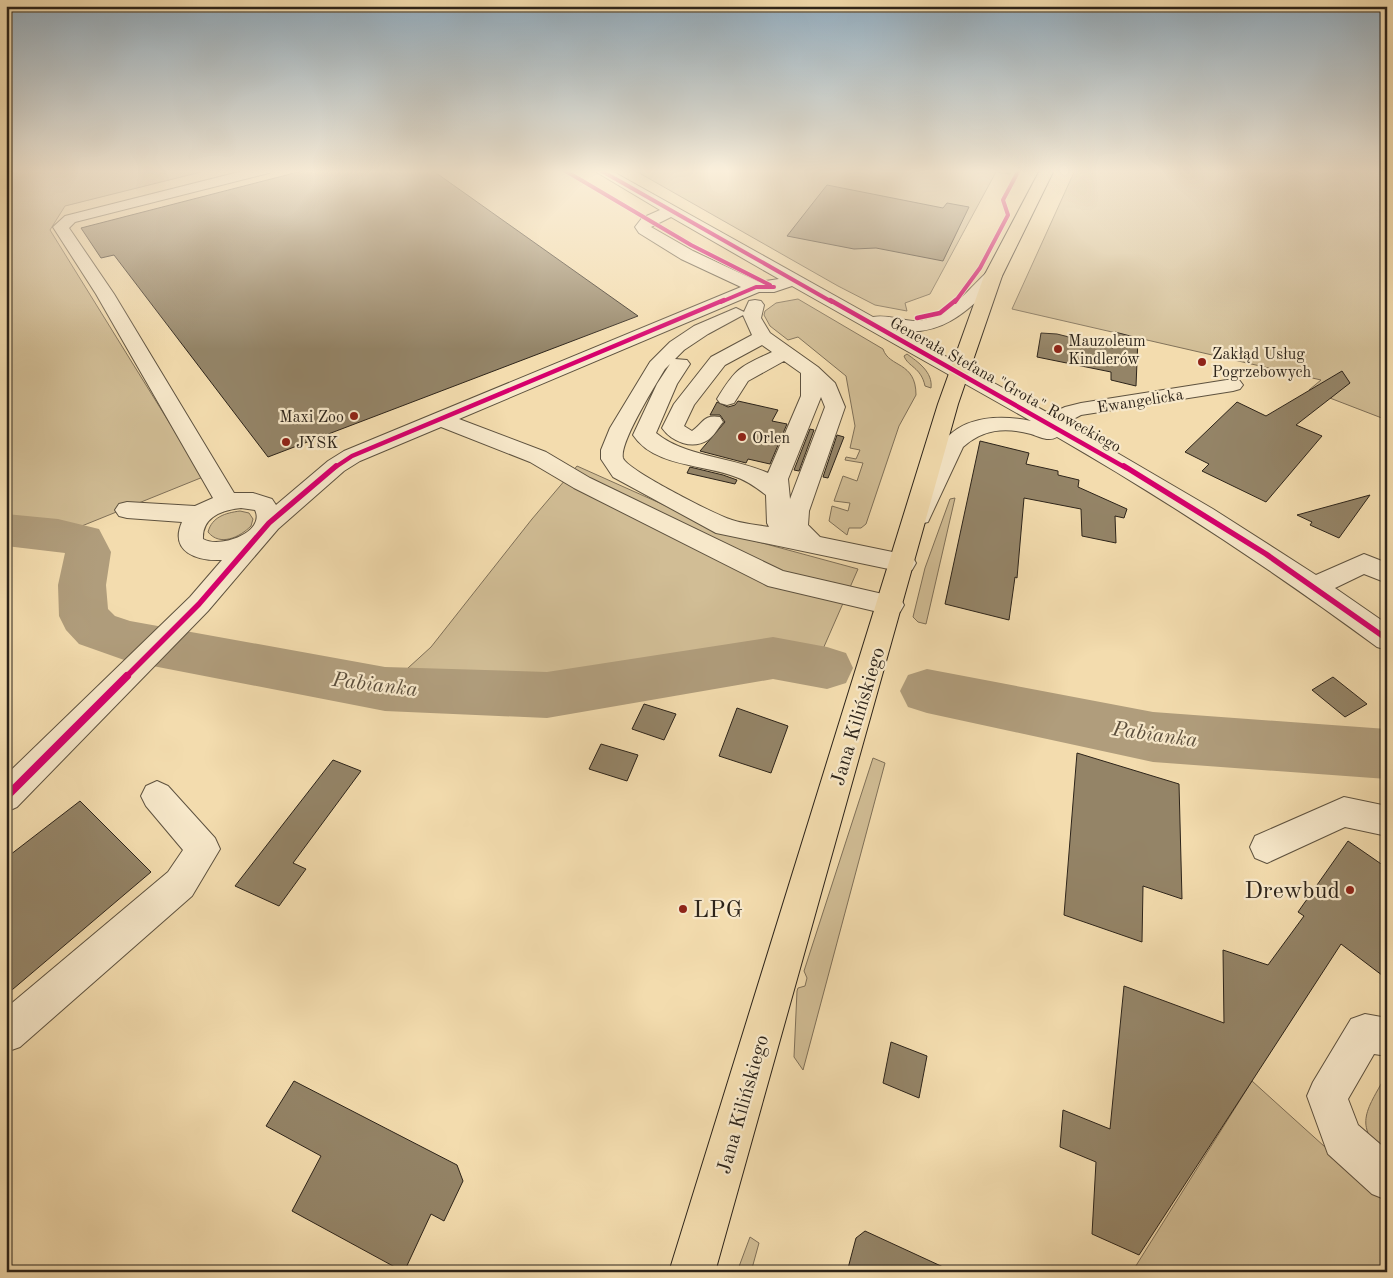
<svg xmlns="http://www.w3.org/2000/svg" width="1393" height="1278" font-family="'Old Standard TT',serif">
  <rect width="100%" height="100%" fill="#f3dcae"/>
  <filter id="stains"><feTurbulence type="fractalNoise" baseFrequency=".004" numOctaves="4"/><feColorMatrix values="0 0 0 0 .2 0 0 0 0 .09 0 0 0 0 .02 0 0 0 .5 -.17"/></filter>
  <radialGradient id="worn" r=".72"><stop offset=".6" stop-color="#630" stop-opacity="0"/><stop offset="1" stop-color="#630" stop-opacity=".3"/></radialGradient>
  <!-- green -->
  <g fill="#d1bd95" stroke="#7f7058">
    <polygon points="6,170 209,170 65,206 50,230 203,477 57,536 6,532"/>
    <polygon points="634,170 1012,170 1010,174 996,172 930,294 905,303 907,311 875,305 838,286"/>
    <polygon points="1075,170 1387,170 1387,420 1309,390 1321,380 1012,309"/>
    <path d="M798,299L883,349C889,368 916,361 916,395L899,426L866,524L861,528H849L847,535L829,521L832,506L848,511L850,503L834,501L843,476L857,481L863,463L845,460L846,457L856,459L860,450L850,448L855,426L846,376L798,337L788,340L770,326L764,315L765,311L776,303Z"/>
    <path d="M907,354C918,362 933,372 931,388L925,386C921,367 908,367 904,356Z"/>
    <polygon points="577,466 729,534 858,569 816,665 773,658 547,695 385,689 431,647 532,519"/>
    <polygon points="955,498 926,624 918,622 913,617 925,568 950,499"/>
    <path d="M240,511L249,513L253,519L251,526C240,537 220,547 208,532C212,517 225,513 240,511Z"/>
    <polygon points="873,758 885,763 803,1070 794,1057 797,991 798,988 805,986 807,978 804,971"/>
    <path d="M1387,1073V1156C1350,1125 1369,1108 1387,1073Z"/>
    <polygon points="1252,1081 1387,1203 1387,1272 1132,1272"/>
    <polygon points="750,1237 759,1243 751,1272 737,1272"/>
  </g>
  <g fill="none" stroke-linecap="round" stroke-linejoin="round">
    <!-- river -->
    <g fill="#b09d7c" fill-rule="evenodd">
      <polygon points="6,514 58,519 99,529 111,552 106,585 108,609 115,616 130,621 385,667 547,672 773,637 827,647 846,653 853,668 846,683 827,689 773,679 547,718 385,711 127,661 79,644 66,630 59,616 58,585 65,553 6,546"/>
      <polygon points="927,669 1153,712 1387,729 1387,779 1153,762 927,713 908,707 900,691 908,675"/>
    </g>
  </g>
  <!-- building -->
  <g fill="#948467" stroke="#2d241a">
    <polygon points="306,170 432,170 638,316 268,457 114,255 101,258 81,228"/>
    <polygon points="827,185 943,208 947,203 969,207 943,261 876,248 854,249 787,236"/>
    <polygon points="1115,332 1138,338 1136,386 1111,380 1111,372 1037,357 1041,333 1057,334 1113,348"/>
    <polygon points="1342,371 1350,383 1296,425 1322,436 1266,502 1202,471 1209,464 1185,452 1237,402 1266,416"/>
    <polygon points="738,401 778,410 772,421 787,424 770,464 748,459 746,463 700,451 725,422 720,415 710,415 717,402 728,407 735,405"/>
    <polygon points="810,429 814,430 799,471 794,470"/>
    <polygon points="837,435 844,437 828,478 823,477"/>
    <polygon points="980,441 1029,453 1026,464 1058,471 1058,475 1079,480 1078,487 1127,509 1124,518 1115,516 1116,543 1082,536 1081,509 1024,498 1017,578 1015,577 1009,620 945,604"/>
    <polygon points="690,467 723,475 737,480 735,484 687,473"/>
    <polygon points="1370,495 1339,538 1310,525 1312,522 1297,515"/>
    <polygon points="1333,677 1367,704 1345,717 1312,690"/>
    <polygon points="644,704 676,714 664,740 632,729"/>
    <polygon points="737,708 788,726 771,773 719,756"/>
    <polygon points="601,744 638,755 627,781 589,769"/>
    <polygon points="1077,753 1179,784 1182,899 1143,886 1142,942 1064,915"/>
    <polygon points="333,760 361,771 293,863 306,869 279,906 235,886"/>
    <polygon points="80,801 151,872 6,995 6,858"/>
    <polygon points="1348,841 1387,868 1387,979 1341,944 1139,1255 1092,1234 1096,1162 1060,1147 1063,1110 1110,1129 1124,986 1224,1023 1223,950 1268,965 1304,916 1298,912"/>
    <polygon points="891,1042 927,1056 919,1098 883,1083"/>
    <polygon points="294,1081 457,1165 463,1181 444,1221 431,1214 404,1272 292,1211 321,1156 266,1126"/>
    <polygon points="865,1231 954,1272 847,1272 856,1238"/>
  </g>
  <g fill="none" stroke-linecap="round" stroke-linejoin="round">
    <defs>
      <g id="minor">
        <path d="M247,170H271L269,173L75,222L69,228L114,294L234,493H253L272,499L276,505L328,461L344,451L741,287L681,259L639,233L635,227L642,218L660,210L593,170H610L873,317C887,314 902,321 916,321C945,320 968,290 987,272H999L1002,276L999,280C970,308 943,338 898,330L1050,414L1065,407L1081,403L1233,379L1240,381L1243,385L1240,389L1233,391L1081,415L1066,423L1213,509L1316,575L1364,554L1387,563V583L1364,574L1335,588L1387,624V650L1377,647C1274,571 1168,501 1057,437C1048,442 1040,437 1031,434C1005,427 983,429 963,447L928,522L920,524L912,522L908,516C918,496 932,457 945,440C965,415 1003,415 1031,421L792,286L774,292H759L459,419L546,452L590,478L783,571L900,598L904,605L900,612L891,615L768,586L574,488L530,462L441,427L360,461L344,471L278,529L208,611L17,807L6,812V775L190,597L222,560C197,561 169,552 182,522L127,518L119,516L115,510L119,504L127,502L195,506L213,498L96,294L53,227L65,216ZM671,217L779,279L759,282L693,251L651,227ZM241,508L255,510C266,532 220,549 203,539C202,517 222,510 241,508Z"/>
        <path d="M755,300L761,301L764,305L761,318L770,333L818,367L835,383L845,407L809,511L808,525L820,537L912,556L916,563L912,570L903,572L716,533L613,477L601,459V450L610,428L650,362L670,342L694,326L736,308L744,312L749,301ZM743,315L752,335L711,357L674,404L662,428C672,442 692,450 708,440C714,436 718,428 723,422L720,417C704,414 703,423 692,431L684,426L694,405L725,365L762,345L772,352C739,367 736,368 717,399L720,403L727,405L734,403L748,381L784,361L801,373V396L768,473C733,457 685,457 656,433L677,384L690,364L687,360L675,359L684,350L708,334ZM670,364L657,384L633,435C654,467 704,464 736,477C748,481 757,488 766,495L767,523L769,527C757,525 744,524 732,520C716,515 627,470 623,458C619,443 656,384 665,369ZM821,397L825,407L790,499L788,479Z"/>
        <polygon points="157,781 168,786 215,838 220,849 192,896 20,1047 6,1052 6,1008 168,872 183,850 146,806 141,796 146,786"/>
        <polygon points="1344,797 1387,806 1387,836 1345,827 1267,863 1255,858 1250,847 1255,836"/>
        <polygon points="1365,1014 1387,1018 1387,1056 1374,1054 1348,1099 1358,1125 1387,1150 1387,1200 1372,1194 1328,1154 1307,1096 1313,1082 1351,1019"/>
      </g>
      <polygon id="major" points="1040,170 1054,170 1002,276 958,404 715,1272 669,1272 938,404 984,276"/>
    </defs>
    <!-- minor casing -->
    <use href="#minor" stroke="#5e523f" stroke-width="2"/>
    <!-- major casing -->
    <use href="#major" stroke="#2d241a" stroke-width="2"/>
    <!-- minor -->
    <use href="#minor" fill="#f7e8ca" fill-rule="evenodd"/>
    <!-- major -->
    <use href="#major" fill="#f3dcae" fill-rule="evenodd"/>
    <defs>
      <g id="cycleway-far3">
        <polyline points="564,170 691,245 770,285"/>
        <polyline points="600,170 832,302"/>
        <polyline points="721,302 756,287 774,287"/>
        <polyline points="955,302 980,268 1008,215 1003,200 1019,170"/>
      </g>
      <g id="cycleway-far2">
        <polyline points="830,300 1126,468"/>
        <polyline points="917,318 940,313 956,300"/>
        <polyline points="334,468 352,456 724,300"/>
      </g>
      <g id="cycleway-far1">
        <polyline points="1124,466 1266,554 1387,639"/>
        <polyline points="126,677 199,604 269,523 336,466"/>
      </g>
      <polyline id="cycleway" points="6,797 127,676"/>
    </defs>
    <!-- cycleway-far3 casing -->
    <use href="#cycleway-far3" stroke="#f7e8ca" stroke-width="5.5"/>
    <!-- cycleway-far2 casing -->
    <use href="#cycleway-far2" stroke="#f7e8ca" stroke-width="7"/>
    <!-- cycleway-far1 casing -->
    <use href="#cycleway-far1" stroke="#f7e8ca" stroke-width="9"/>
    <!-- cycleway casing -->
    <use href="#cycleway" stroke="#f7e8ca" stroke-width="11"/>
    <!-- cycleway-far3 -->
    <use href="#cycleway-far3" stroke="#d6006c" stroke-width="4"/>
    <!-- cycleway-far2 -->
    <use href="#cycleway-far2" stroke="#d6006c" stroke-width="4.5"/>
    <!-- cycleway-far1 -->
    <use href="#cycleway-far1" stroke="#d6006c" stroke-width="5.5"/>
    <!-- cycleway -->
    <use href="#cycleway" stroke="#d6006c" stroke-width="8"/>
  </g>
  <!-- sky -->
  <linearGradient id="sky" x2="0" y2="1"><stop stop-color="#91abbd"/><stop offset="0.49" stop-color="#faefdb"/><stop offset="1" stop-color="#faefdb" stop-opacity="0"/></linearGradient>
  <rect width="1393" height="349" fill="url(#sky)"/>
  <!-- markers -->
  <g fill="#8f2418" stroke="#f7e8ca" stroke-width="2">
    <circle cx="1058" cy="349" r="5"/>
    <circle cx="1202" cy="362" r="5"/>
    <circle cx="354" cy="416" r="5"/>
    <circle cx="742" cy="437" r="5"/>
    <circle cx="286" cy="442" r="5"/>
    <circle cx="1350" cy="890" r="5"/>
    <circle cx="683" cy="909" r="5"/>
  </g>
  <g text-anchor="middle" stroke-width="4.5" stroke-linejoin="round" paint-order="stroke">
    <!-- far-poi labels -->
    <g font-size="16" fill="#2d241a" stroke="#f7e8ca" text-anchor="start">
      <text x="1068" y="346">Mauzoleum<tspan x="1068" dy="18">Kindlerów</tspan></text>
      <text x="1212" y="359">Zakłąd Usług<tspan x="1212" dy="18">Pogrzebowych</tspan></text>
      <text x="344" y="422" text-anchor="end">Maxi Zoo</text>
      <text x="752" y="443">Orlen</text>
      <text x="296" y="448">JYSK</text>
    </g>
    <!-- far-street labels -->
    <g font-size="16" fill="#2d241a" stroke="#f7e8ca">
      <text transform="translate(1006 384) rotate(29)" y="6">Generała Stefana "Grota" Roweckiego</text>
      <text transform="translate(1140 400) rotate(-9)" y="6">Ewangelicka</text>
    </g>
    <!-- street labels -->
    <g font-size="20" fill="#2d241a" stroke="#f7e8ca">
      <text transform="translate(857 716) rotate(-73)" y="7">Jana Kilińskiego</text>
      <text transform="translate(742 1104) rotate(-74)" y="7">Jana Kilińskiego</text>
    </g>
    <!-- water labels -->
    <g font-size="21" font-style="italic" fill="#5b4e3c" stroke="#f7e8ca">
      <text transform="translate(375 684) rotate(7)" y="7">Pabianka</text>
      <text transform="translate(1155 734) rotate(8)" y="7">Pabianka</text>
    </g>
    <!-- near-poi labels -->
    <g font-size="24" fill="#2d241a" stroke="#f7e8ca" text-anchor="end">
      <text x="1340" y="898">Drewbud</text>
      <text x="693" y="917" text-anchor="start">LPG</text>
    </g>
  </g>
  <!-- margin -->
  <rect width="1393" height="1278" fill="none" stroke="#f3dcae" stroke-width="25"/>
  <rect x="8" y="8" width="1378" height="1263" fill="none" stroke="#2d241a" stroke-width="2.5"/>
  <rect x="12" y="12" width="1368" height="1253" fill="none" stroke="#2d241a"/>
  <rect width="100%" height="100%" filter="url(#stains)"/>
  <rect width="100%" height="100%" fill="url(#worn)"/>
</svg>
